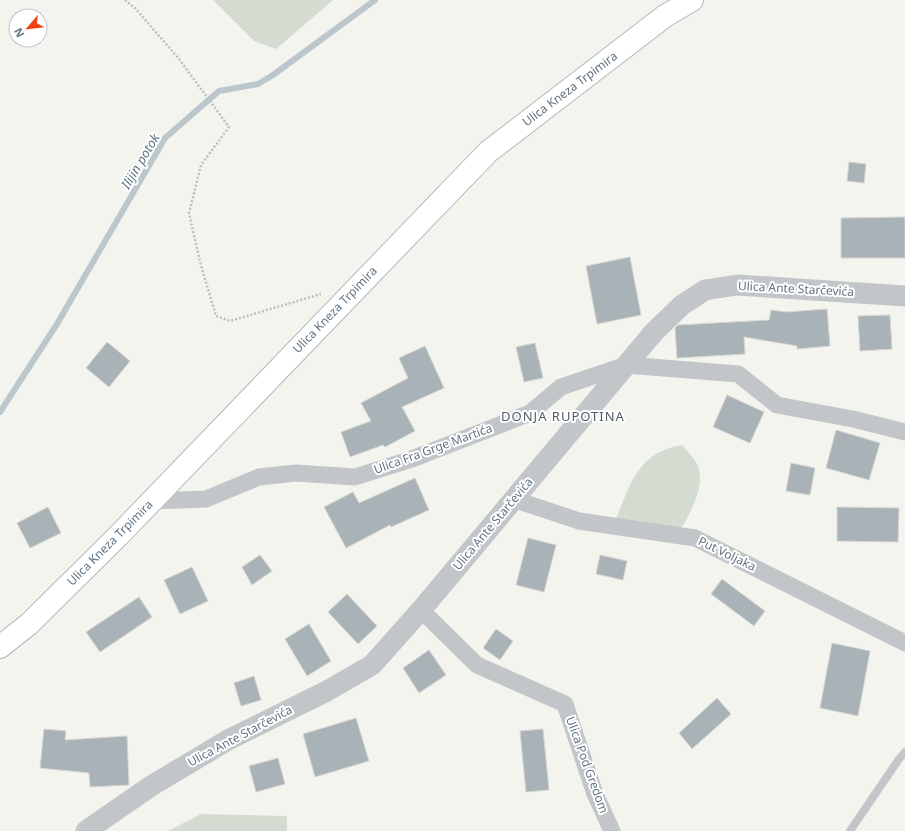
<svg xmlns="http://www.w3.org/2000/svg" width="905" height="831" font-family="'Noto Sans',sans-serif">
  <rect width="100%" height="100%" fill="#f4f4ef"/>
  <!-- green -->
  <g fill="#d4dbd0">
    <polygon points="213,0 333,0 276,49 254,41"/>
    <path d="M682,445C687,450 692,456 696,462C708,483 690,514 679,532L616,519C631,483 638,452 682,445Z"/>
    <polygon points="201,814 287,816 287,831 168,831"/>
  </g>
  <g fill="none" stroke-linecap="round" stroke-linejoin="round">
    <!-- stream -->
    <polyline stroke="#bbc7cc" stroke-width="6" points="0,412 57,324 165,138 219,91 258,84 273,75 375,0"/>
  </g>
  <!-- building -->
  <g fill="#a9b2b6" stroke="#d5d5d2">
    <polygon points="849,162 866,164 864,183 847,181"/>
    <polygon points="905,217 905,258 841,258 841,218"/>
    <polygon points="630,257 641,315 597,324 586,266"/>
    <polygon points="827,309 830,346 797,349 797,346 744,337 745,354 677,358 675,328 678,325 769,320 771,310 786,312"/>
    <polygon points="890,315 892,349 860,351 858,316"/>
    <polygon points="107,342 130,361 109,387 86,368"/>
    <polygon points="535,343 543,378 524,382 516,347"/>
    <polygon points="425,346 444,388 402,407 415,431 385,447 383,445 350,457 341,432 371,421 361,403 408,378 399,358"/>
    <polygon points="727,395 764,412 750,443 713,427"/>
    <polygon points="836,430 880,443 869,480 826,468"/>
    <polygon points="791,463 815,468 810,495 786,491"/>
    <polygon points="415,478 429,510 391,527 390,525 346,548 324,507 353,492 359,503"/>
    <polygon points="48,507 61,533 30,548 17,523"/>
    <polygon points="837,507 899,508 898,542 837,541"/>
    <polygon points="528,538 556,545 544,592 516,585"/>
    <polygon points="260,555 272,571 252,585 242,567"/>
    <polygon points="600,555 627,561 623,580 596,574"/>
    <polygon points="192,567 208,601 180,614 164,580"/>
    <polygon points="722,579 765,611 754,626 711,594"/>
    <polygon points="347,594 377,626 358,644 328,612"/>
    <polygon points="139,597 152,617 100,652 86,632"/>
    <polygon points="309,624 331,661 307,676 285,639"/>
    <polygon points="496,629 513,641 500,660 483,648"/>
    <polygon points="832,643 870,651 858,716 820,708"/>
    <polygon points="429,650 446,675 419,693 403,668"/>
    <polygon points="254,676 261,700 241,706 234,683"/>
    <polygon points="717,698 731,714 692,749 679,733"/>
    <polygon points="356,718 369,761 315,777 303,734"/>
    <polygon points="44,729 66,731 65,740 127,736 129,785 90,787 89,773 40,768"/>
    <polygon points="543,729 549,790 526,792 520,731"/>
    <polygon points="278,758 285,784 256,792 249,766"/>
  </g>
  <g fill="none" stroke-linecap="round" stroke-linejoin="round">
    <defs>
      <polyline id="secondary" points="0,647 29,624 119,535 488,152 665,16 692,0"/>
    </defs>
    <!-- secondary casing -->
    <use href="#secondary" stroke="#b2b8bc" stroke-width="24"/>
    <!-- path -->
    <polyline stroke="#bcbec0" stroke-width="2.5" stroke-dasharray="2 2" stroke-linecap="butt" points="125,0 135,8 179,59 229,127 201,165 189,213 200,262 216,316 230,321 321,294"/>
    <!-- service -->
    <polyline stroke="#c2c6c9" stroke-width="8" points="850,831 899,759 905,752"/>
    <!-- minor -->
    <g stroke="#c2c6c9" stroke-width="17">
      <polyline points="513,499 579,521 695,538 905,643"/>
      <polyline points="152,501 206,499 259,477 296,473 355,477 412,459 530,413 561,387 626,365 738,374 777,405 853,419 905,432"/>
      <polyline points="421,610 477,665 565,704 595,794 612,831"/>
    </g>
    <!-- tertiary -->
    <polyline stroke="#c2c6c9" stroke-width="21" points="86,831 151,786 228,740 327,691 372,665 421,610 654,332 682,305 705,290 737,285 905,296"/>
    <!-- secondary -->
    <use href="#secondary" stroke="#fff" stroke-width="22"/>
  </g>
  <g text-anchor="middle" stroke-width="4" stroke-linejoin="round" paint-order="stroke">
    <!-- street labels -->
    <g font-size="12" fill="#607482" stroke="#fff">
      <text transform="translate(570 89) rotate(-37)" y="4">Ulica Kneza Trpimira</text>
      <text transform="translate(796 289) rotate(3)" y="4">Ulica Ante Starčevića</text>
      <text transform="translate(335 310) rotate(-46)" y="4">Ulica Kneza Trpimira</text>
      <text transform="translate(433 449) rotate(-20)" y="4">Ulica Fra Grge Martića</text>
      <text transform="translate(493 524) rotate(-50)" y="4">Ulica Ante Starčevića</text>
      <text transform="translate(110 543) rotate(-45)" y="4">Ulica Kneza Trpimira</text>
      <text transform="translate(727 554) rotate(26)" y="4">Put Voljaka</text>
      <text transform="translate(240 736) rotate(-28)" y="4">Ulica Ante Starčevića</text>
      <text transform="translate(587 765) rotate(70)" y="4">Ulica Pod Gredom</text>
    </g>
    <!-- water labels -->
    <g font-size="13" font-style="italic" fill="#5c7780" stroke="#fff">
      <text transform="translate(140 161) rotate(-59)" y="5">Ilijin potok</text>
    </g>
    <!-- neighbourhood labels -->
    <g font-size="13" letter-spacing="1" fill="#4f5d67" stroke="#fff">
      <text x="563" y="421">DONJA RUPOTINA</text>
    </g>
  </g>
  <!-- north arrow -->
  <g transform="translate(28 28) rotate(242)"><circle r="19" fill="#ffffff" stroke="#bfc7cd"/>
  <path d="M0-3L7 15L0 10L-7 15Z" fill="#ee4414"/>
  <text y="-6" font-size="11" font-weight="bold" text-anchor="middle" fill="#607482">N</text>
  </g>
</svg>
